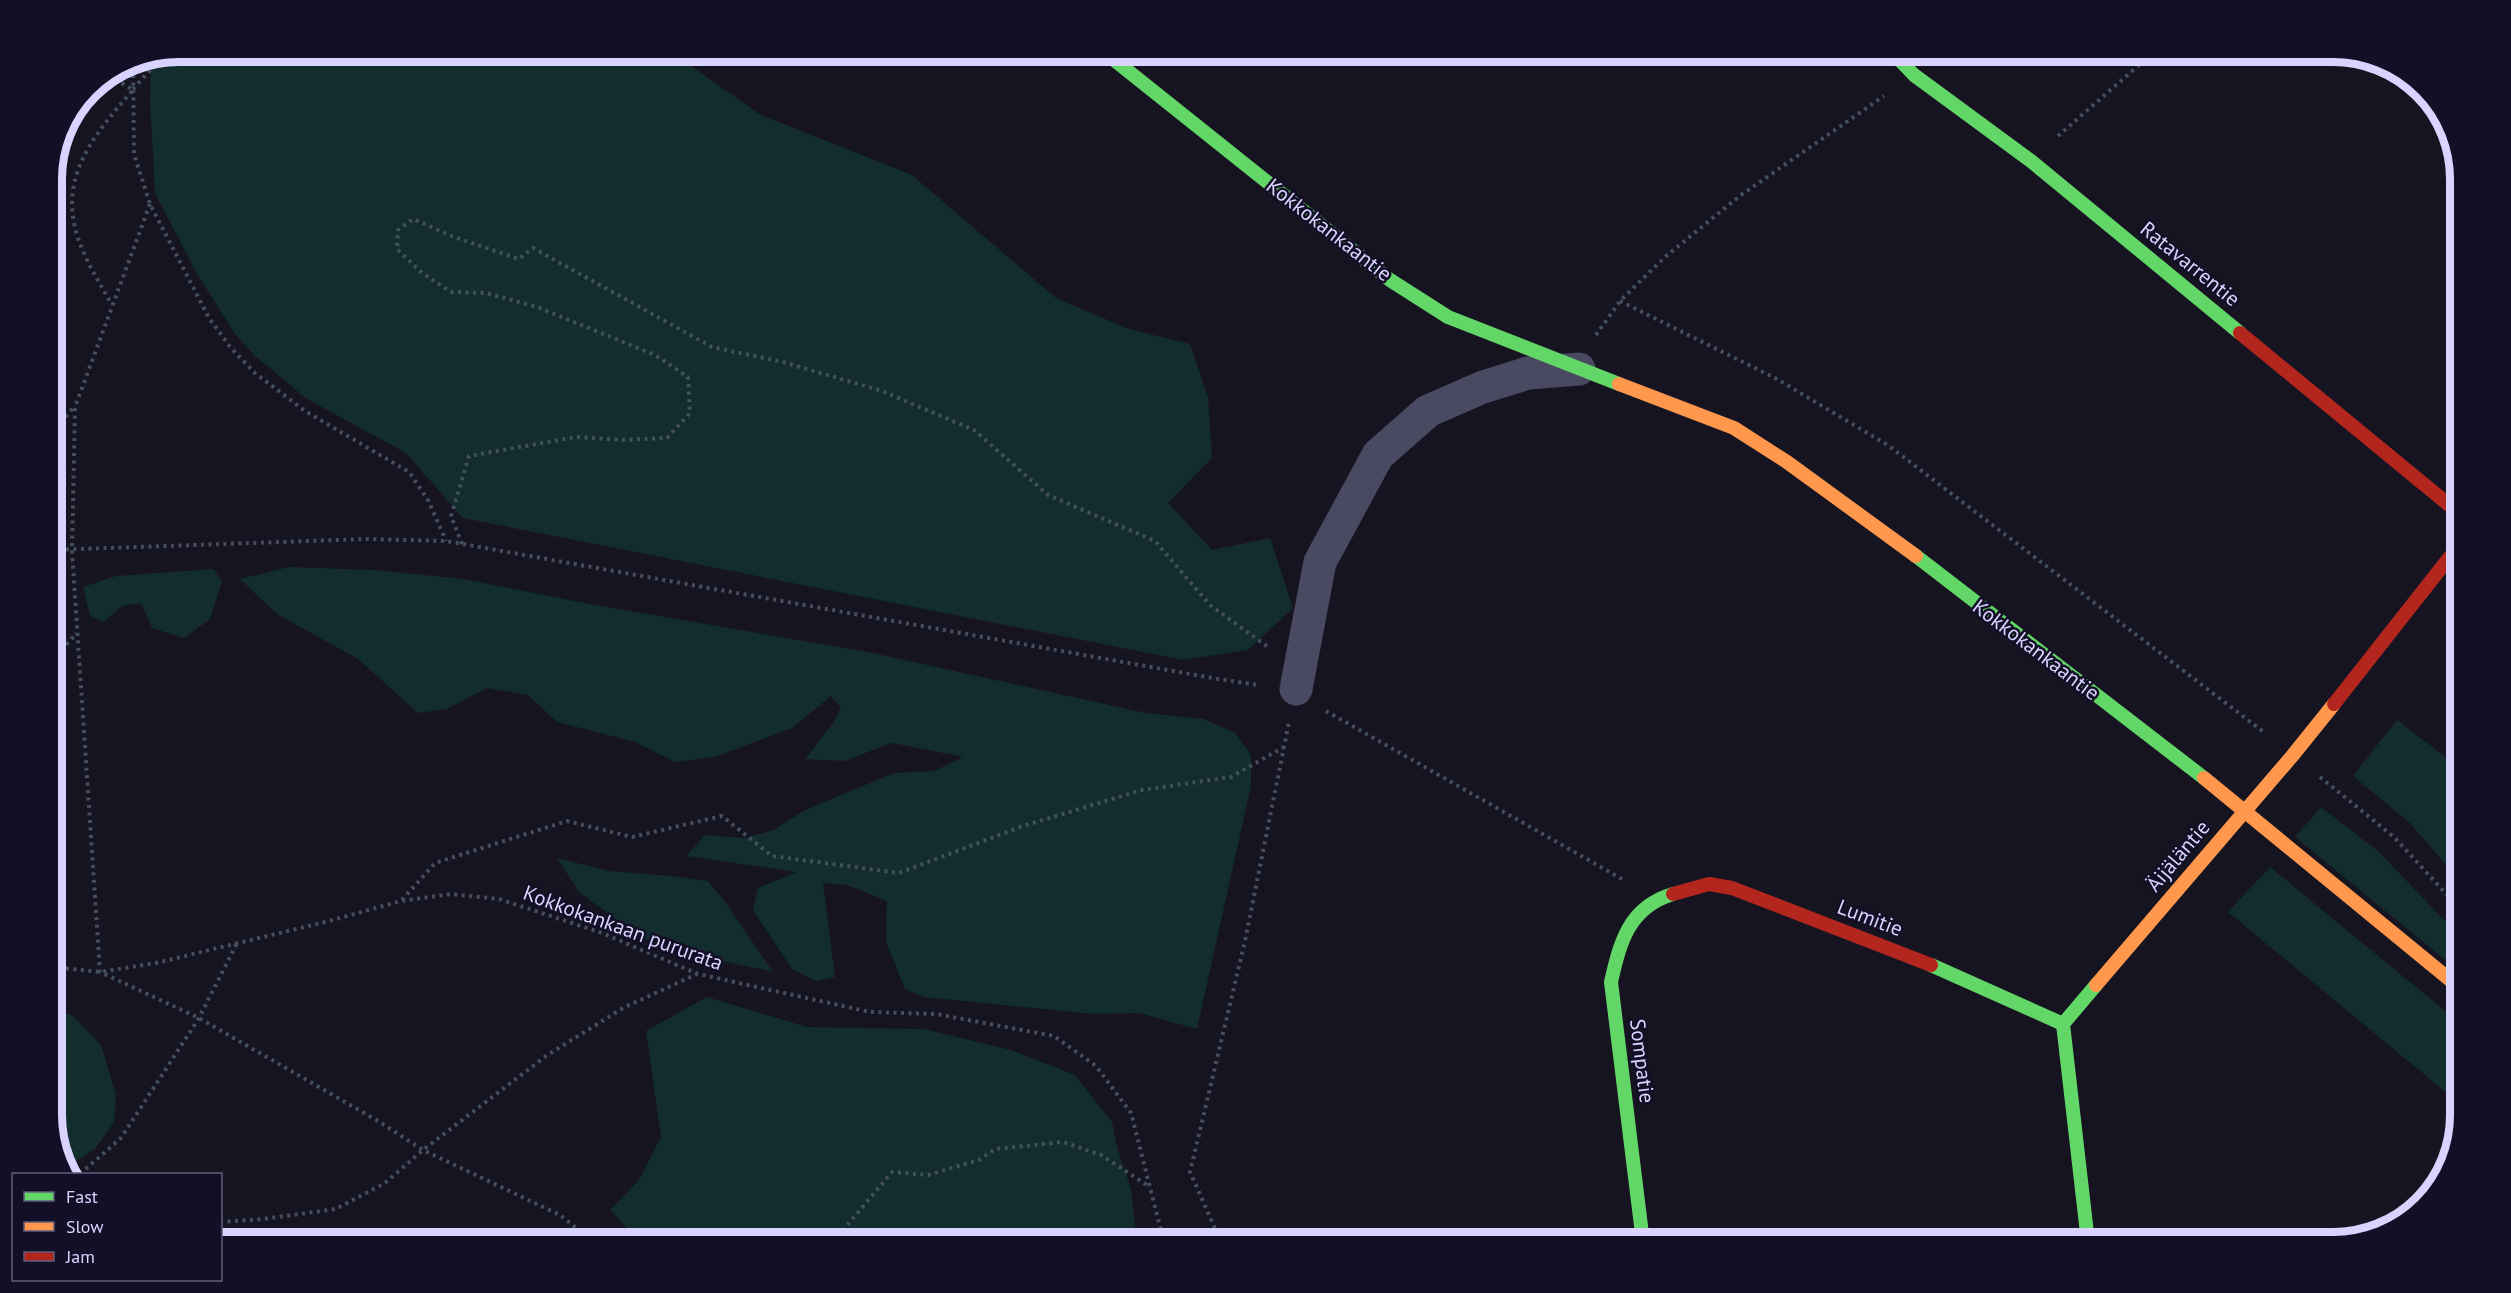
<svg xmlns="http://www.w3.org/2000/svg" width="2511" height="1293" font-family="'PT Sans',sans-serif">
  <rect width="100%" height="100%" fill="#161421"/>
  <!-- green -->
  <g fill="#132c2d">
    <polygon points="179,51 690,51 693,67 759,114 912,175 1056,298 1129,329 1190,344 1208,397 1212,458 1168,503 1212,550 1270,538 1293,608 1248,650 1183,660 463,518 406,453 307,399 255,356 235,334 197,274 155,193 150,99 151,56"/>
    <polygon points="289,567 374,570 463,579 595,605 868,652 1146,713 1204,719 1235,733 1251,755 1251,786 1197,1029 1139,1013 1093,1014 923,997 905,989 886,942 887,901 847,885 823,883 835,977 816,981 792,969 753,910 758,888 797,872 686,856 705,835 744,838 774,830 805,810 894,773 934,771 963,757 892,743 844,761 805,759 833,723 841,708 831,696 792,728 715,757 675,762 635,742 557,722 528,695 487,688 447,709 418,713 358,659 277,614 240,579"/>
    <polygon points="213,569 222,581 210,619 184,638 152,628 141,603 122,606 104,622 90,616 83,587 116,576"/>
    <polygon points="51,584 60,586 58,640 51,645"/>
    <polygon points="2397,720 2460,768 2460,881 2411,824 2353,776"/>
    <polygon points="2321,807 2378,851 2442,918 2460,933 2460,972 2295,837"/>
    <polygon points="557,858 609,871 671,876 708,881 723,899 773,972 684,953 640,937 579,892"/>
    <polygon points="2270,867 2460,1023 2460,1104 2228,912"/>
    <polygon points="707,997 807,1027 924,1029 1011,1050 1075,1075 1112,1122 1117,1147 1131,1189 1137,1242 640,1242 610,1210 639,1180 661,1137 646,1031"/>
    <polygon points="51,1010 72,1015 101,1045 116,1095 114,1122 95,1149 66,1168 51,1123"/>
  </g>
  <g fill="none" stroke-linecap="round" stroke-linejoin="round">
    <!-- path -->
    <g stroke="#44505f" stroke-width="4" stroke-dasharray="3 4.5" stroke-linecap="butt">
      <polyline points="133,60 134,154 150,204 209,318 231,348 255,373 305,411 409,472 428,500 446,541"/>
      <path d="M109,75L133,90C90,139 53,183 83,251C91,270 102,287 112,305"/>
      <polyline points="133,89 165,54"/>
      <polyline points="2058,136 2155,51"/>
      <polyline points="150,204 75,407 72,551 100,972 199,1018 378,1121 423,1150 560,1215 594,1242"/>
      <polyline points="1620,301 1777,379 1889,446 2265,733"/>
      <polyline points="1596,335 1620,301 1665,257 1741,195 1884,96"/>
      <polyline points="51,434 74,407"/>
      <polyline points="462,544 451,516 469,456 576,437 621,440 667,438 690,413 688,377 655,355 537,307 486,293 451,292 422,273 397,249 398,230 413,219 454,237 519,259 533,248 712,347 783,362 882,391 974,430 1048,495 1155,541 1210,605 1268,647"/>
      <polyline points="51,550 366,539 446,541 1218,679 1259,685"/>
      <polyline points="51,661 77,633"/>
      <polyline points="1326,711 1622,879"/>
      <polyline points="2320,777 2394,837 2460,909"/>
      <polyline points="402,900 435,863 567,821 632,837 722,816 772,856 899,873 1023,826 1142,790 1231,777 1284,747"/>
      <polyline points="51,967 100,972 156,963 329,921 401,901 451,894 499,899 602,933 698,974 870,1012 936,1014 1054,1036 1096,1066 1131,1113 1164,1242"/>
      <polyline points="80,1174 121,1138 199,1018 237,943"/>
      <polyline points="220,1222 263,1219 336,1209 385,1183 423,1150 546,1056 623,1008 697,974"/>
      <polyline points="833,1242 892,1172 928,1175 979,1160 995,1149 1063,1142 1101,1155 1150,1187"/>
      <polyline points="1221,1242 1190,1172 1245,941 1289,722"/>
    </g>
    <!-- street -->
    <polyline stroke="#4a4962" stroke-width="33" points="1296,689 1320,562 1378,455 1428,411 1483,387 1528,373 1579,369"/>
    <!-- fast -->
    <g stroke="#63d668" stroke-width="14">
      <polyline points="1103,51 1390,280 1448,317 1619,384"/>
      <polyline points="1891,51 1914,75 2031,161 2240,333"/>
      <polyline points="1916,556 2204,778"/>
      <polyline points="1931,965 2063,1024"/>
      <path d="M1643,1242L1611,982C1620,942 1629,907 1673,894"/>
      <polyline points="2088,1242 2063,1024 2096,985"/>
    </g>
    <!-- slow -->
    <g stroke="#ff974d" stroke-width="14">
      <polyline points="1619,384 1734,428 1787,462 1916,556"/>
      <polyline points="2204,778 2460,988"/>
      <polyline points="2096,985 2293,755 2334,704"/>
    </g>
    <!-- jam -->
    <g stroke="#b3261e" stroke-width="14">
      <polyline points="2240,333 2460,514"/>
      <polyline points="2334,704 2460,544"/>
      <polyline points="1673,894 1709,884 1732,888 1931,965"/>
    </g>
  </g>
  <g text-anchor="middle" stroke-width="5" stroke-linejoin="round" paint-order="stroke">
    <!-- street labels -->
    <g font-size="21" fill="#d9d4ff" stroke="#130f26">
      <text transform="translate(1329 230) rotate(38)" y="7">Kokkokankaantie</text>
      <text transform="translate(2190 264) rotate(39)" y="7">Ratavarrentie</text>
      <text transform="translate(2036 650) rotate(37)" y="7">Kokkokankaantie</text>
      <text transform="translate(2178 856) rotate(-50)" y="7">Äijäläntie</text>
      <text transform="translate(1870 918) rotate(21)" y="7">Lumitie</text>
      <text transform="translate(623 928) rotate(20)" y="7">Kokkokankaan pururata</text>
      <text transform="translate(1642 1061) rotate(83)" y="7">Sompatie</text>
    </g>
  </g>
  <!-- crop -->
  <path d="M0 0H2511V1293H0ZM179 62H2333A117 117 0 0 1 2450 179V1115A117 117 0 0 1 2333 1232H179A117 117 0 0 1 62 1115V179A117 117 0 0 1 179 62Z" fill="#130f26" fill-rule="evenodd"/>
  <path fill="none" stroke="#d9d4ff" stroke-width="8" d="M179 62H2333A117 117 0 0 1 2450 179V1115A117 117 0 0 1 2333 1232H179A117 117 0 0 1 62 1115V179A117 117 0 0 1 179 62Z"/>
  <!-- legend -->
  <rect x="12" y="1173" width="210" height="108" fill="#130f26" stroke="#625e7d" stroke-width="1.5"/>
  <rect x="24" y="1192" width="30" height="9" fill="#63d668" stroke="#625e7d" stroke-width="1.5"/>
  <text x="66" y="1203" font-size="18" fill="#d9d4ff">Fast</text>
  <rect x="24" y="1222" width="30" height="9" fill="#ff974d" stroke="#625e7d" stroke-width="1.5"/>
  <text x="66" y="1233" font-size="18" fill="#d9d4ff">Slow</text>
  <rect x="24" y="1252" width="30" height="9" fill="#b3261e" stroke="#625e7d" stroke-width="1.5"/>
  <text x="66" y="1263" font-size="18" fill="#d9d4ff">Jam</text>
</svg>
